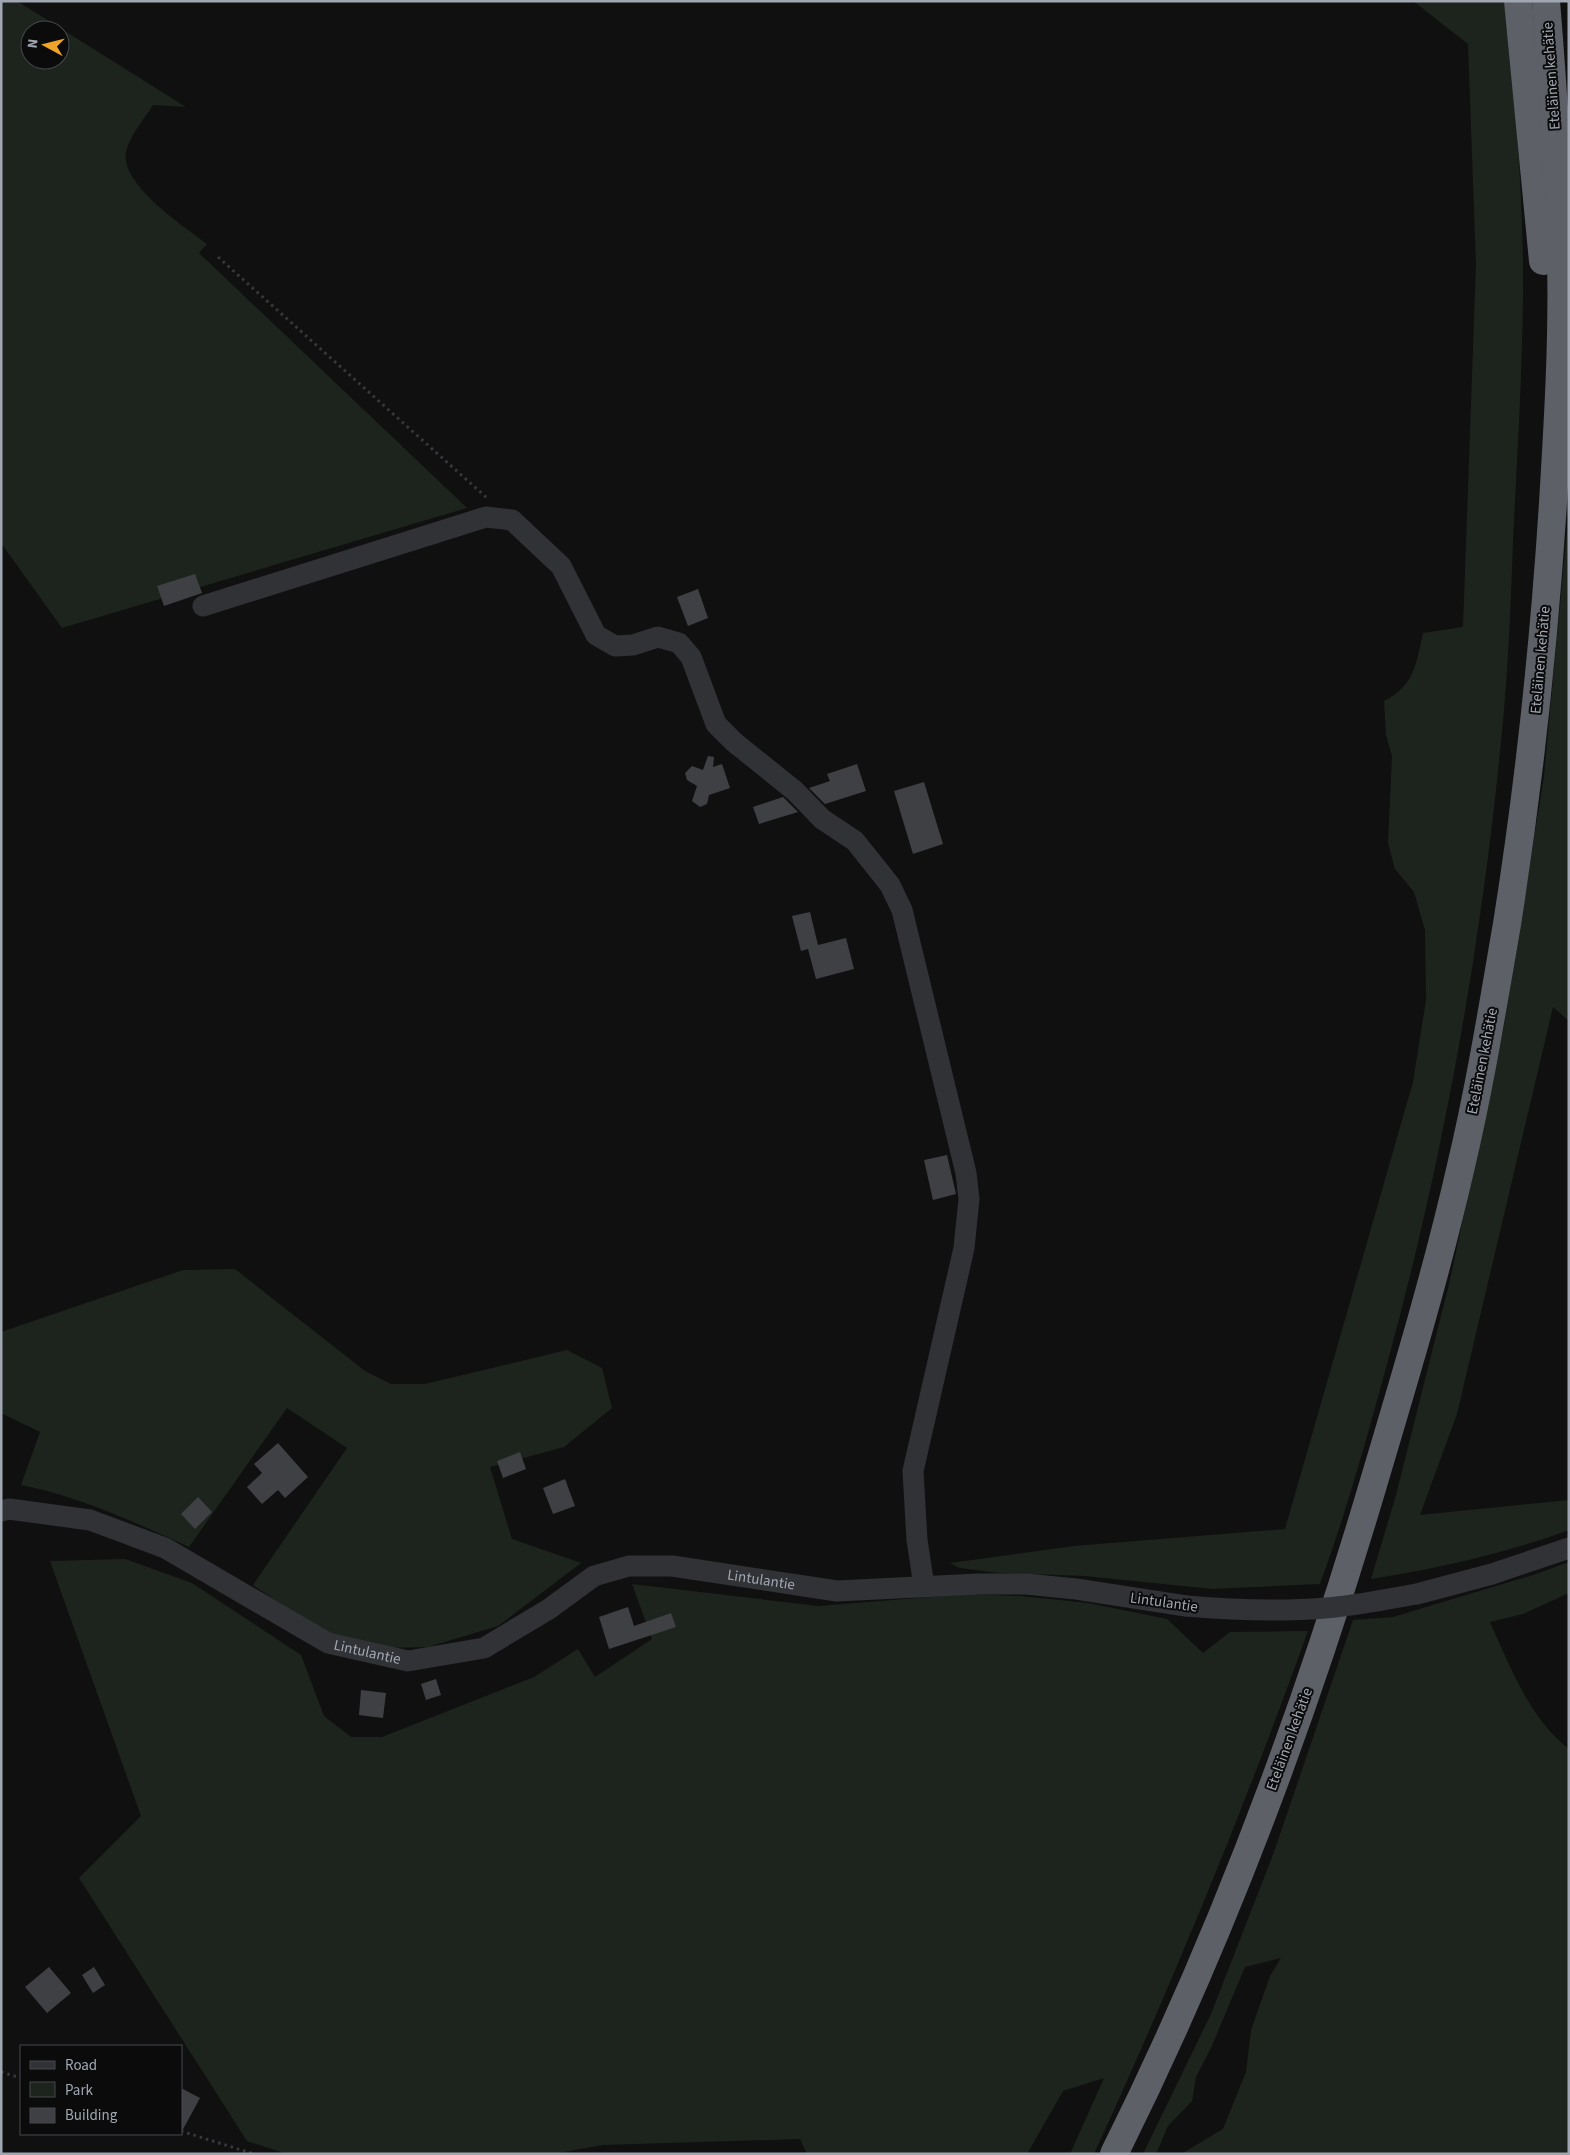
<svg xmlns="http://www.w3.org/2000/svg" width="1570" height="2155" font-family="'Source Sans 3',sans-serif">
  <rect width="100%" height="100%" fill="#101011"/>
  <!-- green -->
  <g fill="#1d241d" fill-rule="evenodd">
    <path d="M1,1H17L186,107L153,105C145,118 132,133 127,148C115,182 184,226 207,244L199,253L467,508L62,628L1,543ZM30,30H60V60H30Z"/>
    <path d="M1413,1H1506C1515,100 1524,200 1523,299C1522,380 1517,460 1513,541C1511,597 1509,654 1504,710C1484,933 1445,1153 1386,1368C1366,1441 1346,1513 1320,1584L1212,1589L1085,1576L999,1573L960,1568L950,1563L1074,1546L1285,1529L1413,1082L1426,1000L1425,930L1414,892L1395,869L1388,843L1392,756L1386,735L1384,701C1415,685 1416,664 1423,633L1463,627L1476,265L1468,44Z"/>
    <path d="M1569,509V1021L1553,1007L1457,1414L1420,1515L1569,1500V1530C1504,1554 1439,1568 1371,1579L1396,1495L1450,1280L1504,1026L1544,776Z"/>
    <path d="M235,1269L365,1371L391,1384H425L567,1350L602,1368L612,1408L564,1447L490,1467L512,1539L581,1563L498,1626L428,1647L382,1648L324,1633L253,1585L347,1448L287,1408L189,1547C134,1522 81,1497 21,1485L40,1432L1,1413V1332L183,1270Z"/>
    <path d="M125,1559L192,1583L301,1655L324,1716L351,1737H382L534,1677L578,1649L595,1677L652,1639L632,1584L818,1606L968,1594L1021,1596L1088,1603L1167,1619L1203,1653L1230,1632L1308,1631C1244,1809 1173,1982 1094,2154H1070L1104,2078L1063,2091L1027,2154H807L800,2139L603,2145L552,2154H287L247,2141L79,1878L141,1816L50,1561Z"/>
    <path d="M1569,1562V1593L1523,1614L1490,1622C1510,1666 1529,1718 1569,1749V2154H1181L1223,2129L1246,2072L1251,2030L1270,1976L1281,1958L1245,1967L1211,2048L1196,2077L1192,2101L1168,2126L1156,2154H1143L1211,2014L1274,1852L1353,1620L1393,1617L1533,1575Z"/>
  </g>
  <!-- building -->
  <g fill="#3f4044">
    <polygon points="195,574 202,593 164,606 157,586"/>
    <polygon points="698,589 708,618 688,626 677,597"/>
    <polygon points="708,756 714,757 713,767 722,764 730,788 709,795 707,804 700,807 692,801 697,786 687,780 685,773 692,766 703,770"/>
    <polygon points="857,764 866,791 825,804 809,788 830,781 827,774"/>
    <polygon points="924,782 943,844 913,854 894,791"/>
    <polygon points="783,797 798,812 759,824 753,807"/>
    <polygon points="810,912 818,945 846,938 854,969 816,979 808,949 801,951 792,916"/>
    <polygon points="947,1155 956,1194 933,1200 924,1160"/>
    <polygon points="278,1443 308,1477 285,1498 278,1490 262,1504 247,1487 262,1473 254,1464"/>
    <polygon points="520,1452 526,1469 503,1478 497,1461"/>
    <polygon points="565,1479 575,1506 553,1514 543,1488"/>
    <polygon points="198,1497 212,1512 195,1529 181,1514"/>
    <polygon points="628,1607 634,1626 671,1613 676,1627 609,1649 599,1617"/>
    <polygon points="436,1679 441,1695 426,1700 421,1684"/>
    <polygon points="361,1690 386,1693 383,1718 359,1715"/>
    <polygon points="49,1967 71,1993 47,2013 25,1987"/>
    <polygon points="94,1967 105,1985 93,1993 82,1975"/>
    <polygon points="181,2088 200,2098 181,2133"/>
  </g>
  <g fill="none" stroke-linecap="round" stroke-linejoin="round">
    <!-- path -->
    <g stroke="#37393d" stroke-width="3" stroke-dasharray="2.5 4" stroke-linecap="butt">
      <polyline points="218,257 487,498"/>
      <polyline points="1,2072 21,2078"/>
      <polyline points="181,2131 254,2154"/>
    </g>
    <!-- minor -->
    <g stroke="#313236" stroke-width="21">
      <polyline points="203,606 486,517 512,520 561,566 596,635 615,646 633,645 658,637 679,643 691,657 716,724 734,742 795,791 822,819 855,841 890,885 902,910 966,1173 969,1199 964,1248 913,1471 917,1540 924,1586"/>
      <path id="s1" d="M1,1511L9,1509L90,1520L165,1548L328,1643L408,1661L484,1648L549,1609L594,1576L629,1566H672L837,1591L978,1584H1026L1076,1589L1186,1606"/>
      <polyline points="1417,1594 1492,1574 1569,1548"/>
    </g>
    <!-- highway -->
    <g stroke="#5d6067" stroke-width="28">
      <polyline points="1518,1 1543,261"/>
      <path d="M1114,2154C1222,1938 1307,1709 1375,1478C1406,1374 1437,1271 1461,1166C1480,1086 1493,1005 1507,924C1529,785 1544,644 1553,503C1558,421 1563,339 1561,258C1559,172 1553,87 1546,1"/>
    </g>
    <!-- minor-bridge -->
    <path stroke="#313236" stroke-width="21" d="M1186,1606C1232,1610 1278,1612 1325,1608C1356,1606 1386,1599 1417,1594"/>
  </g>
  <g text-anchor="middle" stroke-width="4" stroke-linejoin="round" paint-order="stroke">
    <!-- street labels -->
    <g font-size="15" fill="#a1a7b2" stroke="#0b0b0c">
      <text transform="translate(1551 76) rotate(-94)" y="5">Eteläinen kehätie</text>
      <text transform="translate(1540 660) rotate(-85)" y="5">Eteläinen kehätie</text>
      <text transform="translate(1482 1061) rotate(-79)" y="5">Eteläinen kehätie</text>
      <text dy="5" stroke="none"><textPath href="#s1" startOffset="819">Lintulantie</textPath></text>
      <text transform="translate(1164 1602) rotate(8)" y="5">Lintulantie</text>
      <text dy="5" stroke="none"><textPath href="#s1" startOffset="399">Lintulantie</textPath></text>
      <text transform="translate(1289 1739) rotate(-70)" y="5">Eteläinen kehätie</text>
    </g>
  </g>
  <!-- border -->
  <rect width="1570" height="2155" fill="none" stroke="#a1a7b2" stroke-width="5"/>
  <!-- legend -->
  <rect x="20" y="2045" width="162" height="90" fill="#0b0b0c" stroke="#47494e"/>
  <rect x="30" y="2061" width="25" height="8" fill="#313236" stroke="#47494e"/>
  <text x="65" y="2070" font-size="15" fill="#a1a7b2">Road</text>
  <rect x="30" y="2082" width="25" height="15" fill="#1d241d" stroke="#47494e"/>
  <text x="65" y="2095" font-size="15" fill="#a1a7b2">Park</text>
  <rect x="30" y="2108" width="25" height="15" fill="#3f4044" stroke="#47494e"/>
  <text x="65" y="2120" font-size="15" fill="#a1a7b2">Building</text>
  <!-- north arrow -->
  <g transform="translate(45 45) rotate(277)"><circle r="24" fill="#0b0b0c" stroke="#47494e"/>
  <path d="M0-4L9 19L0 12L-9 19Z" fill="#eea42b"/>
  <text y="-8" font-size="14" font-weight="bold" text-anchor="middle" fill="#a1a7b2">N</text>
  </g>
</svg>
